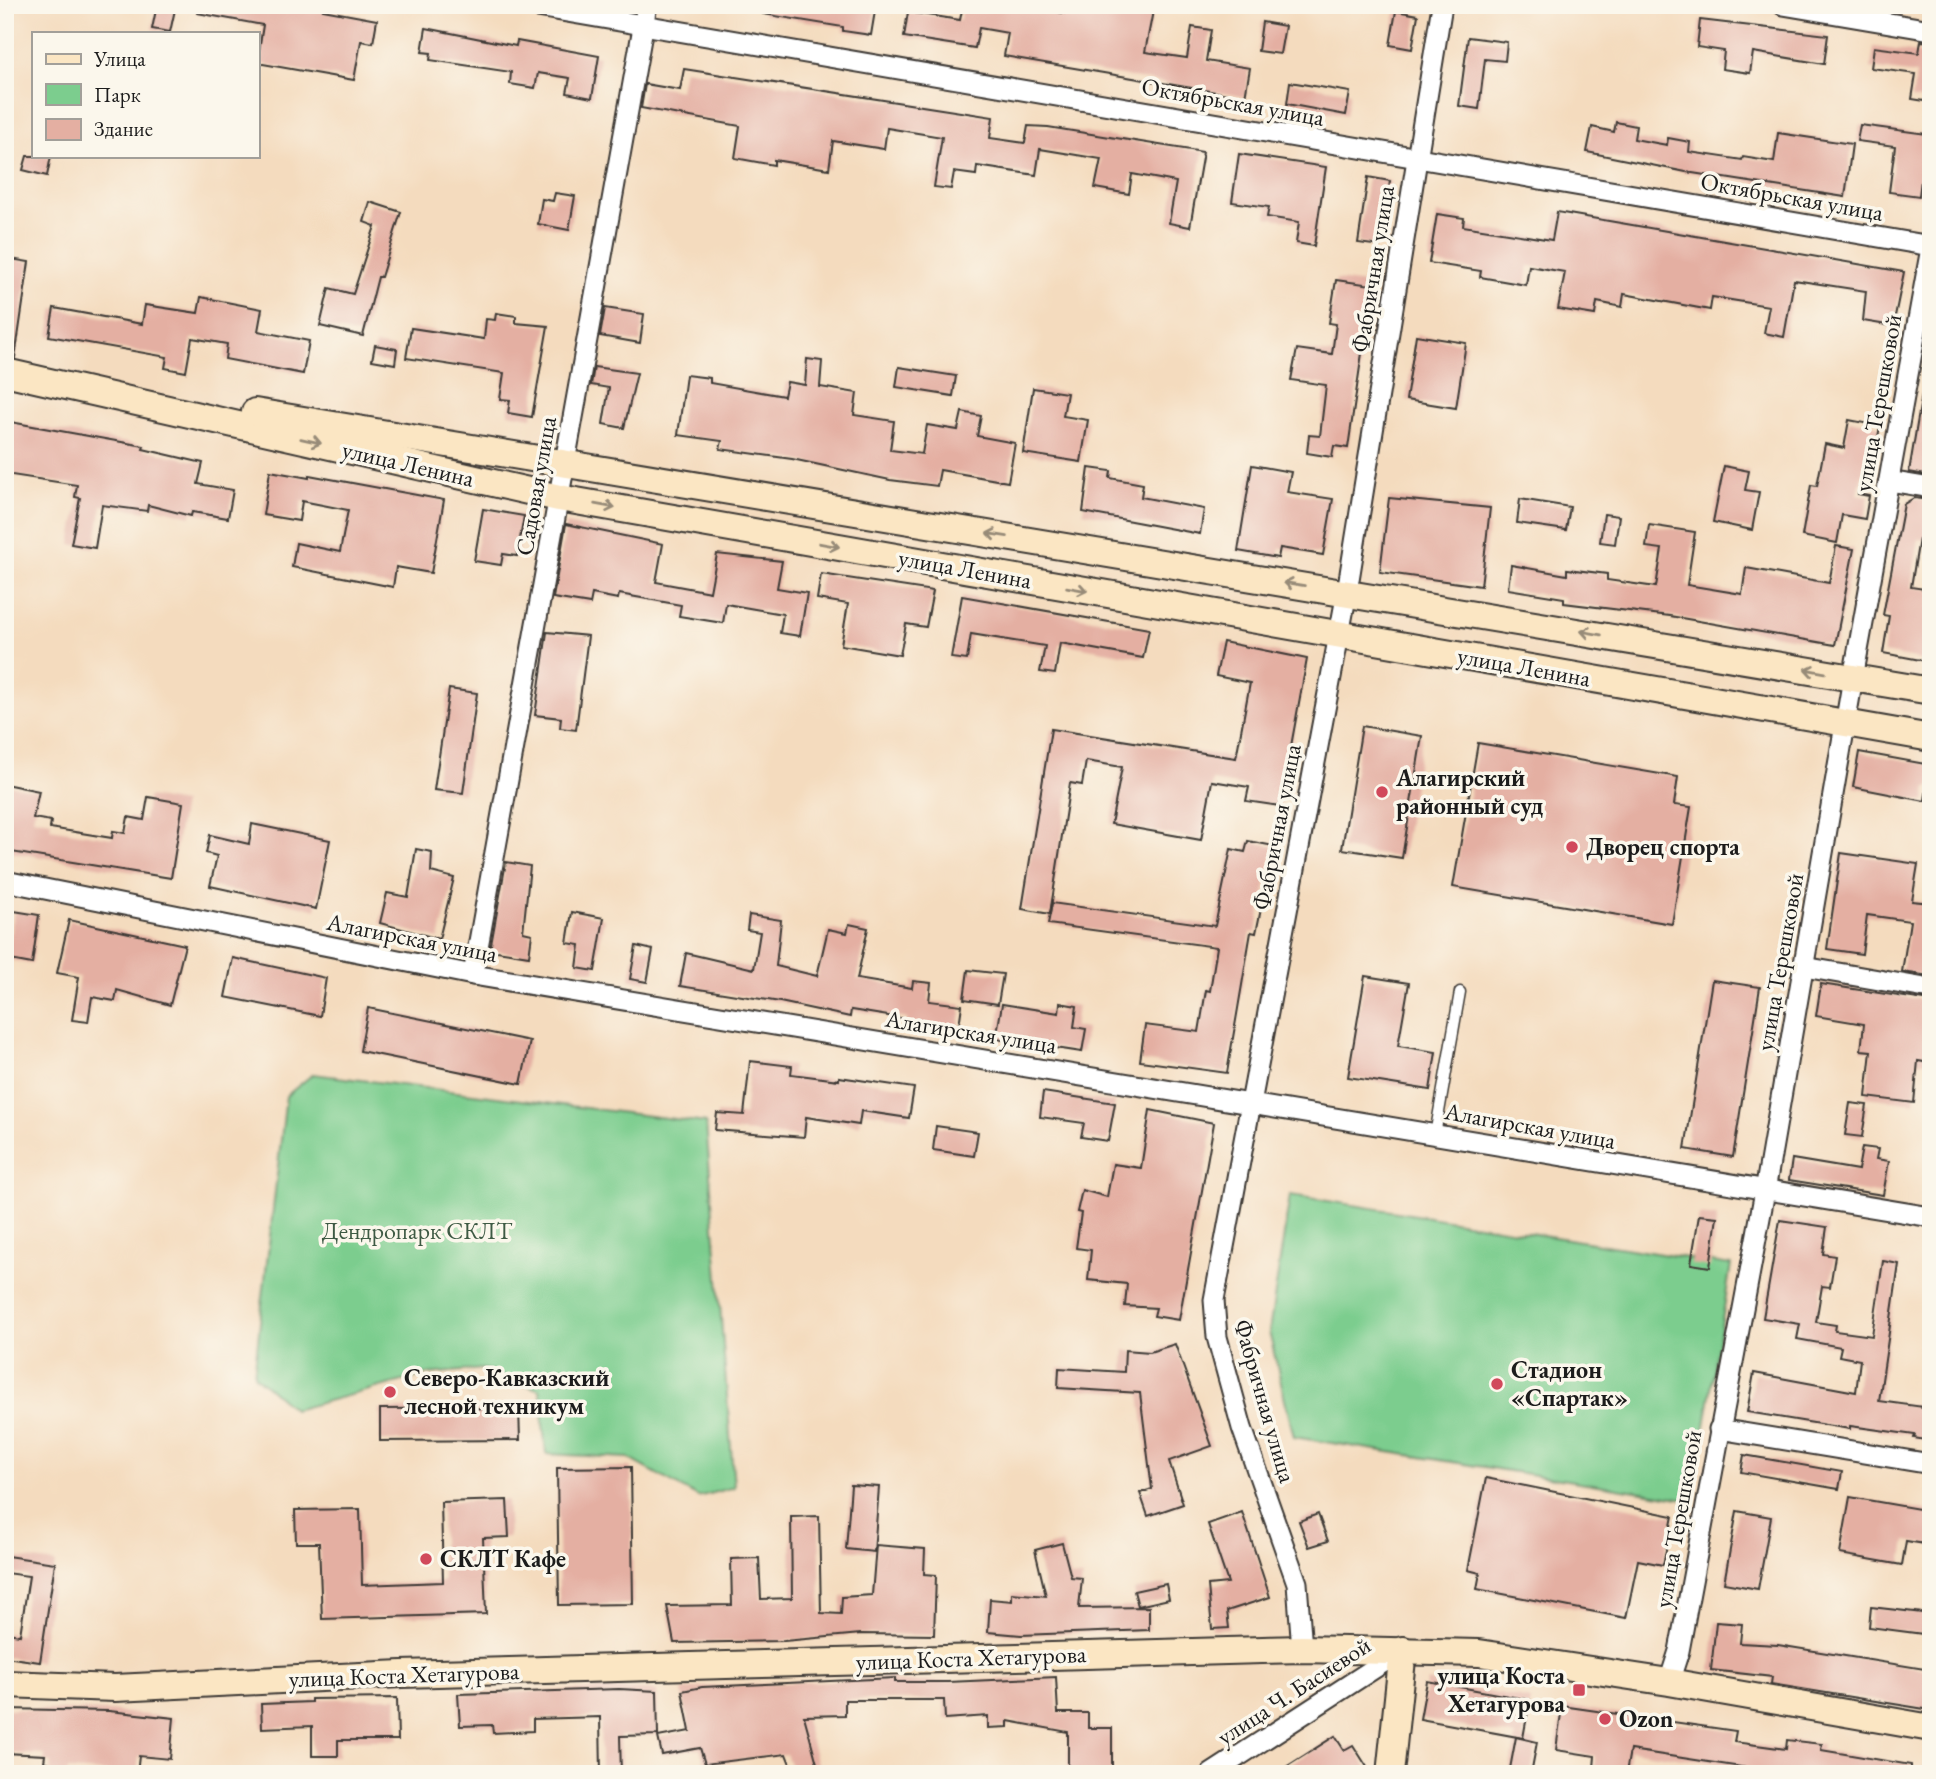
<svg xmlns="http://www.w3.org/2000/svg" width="1936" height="1779" font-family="'EB Garamond',serif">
  <rect width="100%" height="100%" fill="#fbf7ec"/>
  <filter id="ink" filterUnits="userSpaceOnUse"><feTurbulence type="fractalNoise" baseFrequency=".0143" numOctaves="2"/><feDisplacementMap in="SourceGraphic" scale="14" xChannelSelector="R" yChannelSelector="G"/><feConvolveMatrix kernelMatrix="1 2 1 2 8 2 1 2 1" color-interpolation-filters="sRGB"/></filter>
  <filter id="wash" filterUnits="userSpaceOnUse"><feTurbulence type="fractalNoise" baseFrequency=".00686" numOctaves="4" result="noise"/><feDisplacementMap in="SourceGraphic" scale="28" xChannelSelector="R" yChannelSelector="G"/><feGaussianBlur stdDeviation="1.57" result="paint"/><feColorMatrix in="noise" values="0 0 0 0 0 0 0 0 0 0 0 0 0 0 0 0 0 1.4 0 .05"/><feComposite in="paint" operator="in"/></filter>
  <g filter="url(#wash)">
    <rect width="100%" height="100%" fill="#f4dbbe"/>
    <!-- green -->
    <g fill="#7ccd8e" stroke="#4c7455" stroke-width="2">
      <polygon points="313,1074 706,1123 734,1487 698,1497 628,1458 546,1454 540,1390 483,1369 429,1374 294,1410 254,1375 286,1096"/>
      <polygon points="1290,1195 1731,1265 1693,1500 1294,1437 1269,1332"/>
    </g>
    <g id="blocks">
      <!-- building -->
      <g fill="#e4afa2">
        <polygon points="157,5 176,5 170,32 152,29"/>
        <polygon points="198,5 312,5 324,7 323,10 377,20 373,43 361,41 354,80 257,63 263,25 197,13"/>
        <polygon points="763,5 876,5 871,35 843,31 843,27 763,14"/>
        <polygon points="963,5 1017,5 1064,13 1065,5 1123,5 1153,11 1145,52 1187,58 1192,27 1211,30 1206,61 1250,68 1245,97 1004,56 1008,33 979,28 975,48 904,37 908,12 960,20"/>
        <polygon points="1396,11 1418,15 1412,49 1390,45"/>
        <polygon points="1700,20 1828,35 1824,64 1753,52 1750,73 1722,69 1724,51 1697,47"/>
        <polygon points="1262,22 1285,26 1280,54 1258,51"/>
        <polygon points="426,28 516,46 517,41 599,56 592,98 567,93 570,78 538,73 535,88 510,84 511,72 430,60 431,53 422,52"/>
        <polygon points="1468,37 1507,42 1505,61 1485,59 1479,109 1459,106"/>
        <polygon points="1921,41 1931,42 1931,102 1912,99 1916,74 1871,68 1874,47 1919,53"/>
        <polygon points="684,69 993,117 990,138 1025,143 1028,126 1048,127 1203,152 1190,227 1169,223 1176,182 1132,174 1129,194 1095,188 1101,159 1040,149 1036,175 977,166 976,175 954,172 951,189 934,187 942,137 887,128 884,149 833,141 829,169 774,160 774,165 735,158 740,126 641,108 645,84 680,90"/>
        <polygon points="1290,82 1350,92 1346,115 1287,104"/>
        <polygon points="1616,122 1636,126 1634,139 1667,145 1668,138 1690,142 1689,152 1742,160 1743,157 1774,162 1778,133 1852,144 1845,197 1686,172 1587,152 1592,127 1614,132"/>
        <polygon points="1860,125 1927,134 1919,196 1889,192 1895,146 1857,141"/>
        <polygon points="1239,154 1326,167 1314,246 1296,243 1299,222 1267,217 1269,207 1232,202"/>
        <polygon points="27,156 51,156 47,176 23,170"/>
        <polygon points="1368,177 1390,181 1380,246 1358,243"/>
        <polygon points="555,193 575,196 569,230 538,224 542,199 553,201"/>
        <polygon points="370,202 401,212 381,277 378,277 363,336 320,326 329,288 353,294 375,226 364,222"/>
        <polygon points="1557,212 1904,272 1893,326 1863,321 1866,291 1794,280 1784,337 1764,333 1769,306 1712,297 1710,310 1624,294 1622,307 1597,302 1595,315 1558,309 1565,272 1529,266 1526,285 1480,277 1481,271 1429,263 1437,214 1464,218 1463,226 1552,240"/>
        <polygon points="5,258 29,262 15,358 5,357 8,282 5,281"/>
        <polygon points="1336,280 1372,285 1348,448 1334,446 1332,457 1307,453 1309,435 1320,436 1326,385 1291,380 1297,349 1332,354 1336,324 1329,323"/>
        <polygon points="201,297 262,309 258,331 309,341 303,374 225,359 227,344 192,338 186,372 165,368 167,357 49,336 54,308 142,324 145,305 198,313"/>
        <polygon points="605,308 644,314 640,343 600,336"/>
        <polygon points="496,313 516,316 516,323 548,326 532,417 508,413 510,400 500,399 504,373 406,358 411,328 484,339 486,319 495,320"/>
        <polygon points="1416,335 1466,343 1456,408 1406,400"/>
        <polygon points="375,345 397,349 395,364 372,360"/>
        <polygon points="807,359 822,361 820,387 857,393 854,415 894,421 890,450 922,454 927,425 958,430 962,412 981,416 977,436 1015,443 1008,482 940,470 937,486 890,480 792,459 720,449 722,441 678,435 686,375 710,378 710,383 784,396 787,382 805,385"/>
        <polygon points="594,367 637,373 624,428 603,424 609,388 591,385"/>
        <polygon points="899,367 956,376 953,396 896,387"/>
        <polygon points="1033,388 1067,393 1063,416 1088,420 1081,462 1023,453"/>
        <polygon points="1922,394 1931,395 1931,476 1909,472"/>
        <polygon points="1849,420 1880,426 1874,460 1866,459 1858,494 1869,496 1865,519 1842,515 1837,543 1802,536 1811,485 1817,486 1825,444 1844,448"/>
        <polygon points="5,421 144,446 143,449 203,463 198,484 233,490 228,518 192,512 191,516 148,505 147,511 102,505 95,548 71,544 80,498 75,497 77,485 5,474"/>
        <polygon points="1252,465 1291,472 1287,492 1333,499 1323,555 1280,548 1278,558 1238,551"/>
        <polygon points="1724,466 1749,471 1745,490 1759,492 1752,530 1713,522"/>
        <polygon points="1089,468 1111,471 1110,478 1143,484 1141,497 1204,509 1200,534 1083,512"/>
        <polygon points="270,471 309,478 309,475 444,500 431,573 396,567 393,587 292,567 296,543 340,552 348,510 302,501 299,521 263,515"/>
        <polygon points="1389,498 1490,508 1481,586 1380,572"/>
        <polygon points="1914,498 1931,500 1931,521 1925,540 1919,539 1911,587 1931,590 1924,639 1931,640 1931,662 1883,653 1889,616 1883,615 1904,504"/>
        <polygon points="1520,499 1570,507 1566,530 1517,523"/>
        <polygon points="483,509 524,516 517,556 503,554 501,565 474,561"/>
        <polygon points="1604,514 1619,516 1615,544 1600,542"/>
        <polygon points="566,524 663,544 656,582 710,592 717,554 782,561 777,588 807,593 800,636 780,633 783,614 726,604 723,623 679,616 681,605 619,594 618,599 592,594 590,604 553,598"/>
        <polygon points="1649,525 1695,532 1687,585 1742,594 1746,568 1829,583 1836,546 1854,549 1835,645 1670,616 1564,603 1564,598 1508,589 1511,565 1567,575 1567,569 1607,574 1607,580 1656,587 1662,549 1646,547"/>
        <polygon points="821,574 933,591 926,627 906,624 900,655 841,645 848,604 817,599"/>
        <polygon points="962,596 1149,629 1143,658 1060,643 1055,674 1040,672 1045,646 971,634 967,660 951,658"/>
        <polygon points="547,632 588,636 576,730 560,728 561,718 535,715"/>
        <polygon points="1223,642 1307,659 1280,806 1246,801 1249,787 1212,781 1201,840 1111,824 1122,767 1086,761 1082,785 1070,783 1050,914 1022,909 1051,729 1236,758 1250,683 1216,676"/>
        <polygon points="449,689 477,693 463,793 434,790"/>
        <polygon points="1362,726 1422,736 1402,858 1342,849"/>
        <polygon points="1478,743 1678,777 1674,805 1691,807 1672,924 1453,887"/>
        <polygon points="1859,752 1931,765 1931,787 1927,787 1925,801 1853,787"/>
        <polygon points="5,784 39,791 33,818 51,821 50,828 112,838 113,831 125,833 128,817 144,820 148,797 183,803 171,878 5,851"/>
        <polygon points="252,824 330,840 316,909 210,886 217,856 206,853 210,835 249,844"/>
        <polygon points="1248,841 1274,846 1256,933 1251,932 1227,1073 1140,1061 1145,1025 1199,1032 1206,990 1210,991 1217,947 1048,924 1052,903 1215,926 1231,849 1245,852"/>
        <polygon points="416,849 432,852 431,872 454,878 439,939 380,923 387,893 408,897"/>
        <polygon points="1841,853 1918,864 1912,901 1931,903 1930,976 1902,972 1910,921 1867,915 1862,954 1827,949"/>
        <polygon points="506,862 530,866 523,932 532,934 529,956 490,950"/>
        <polygon points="14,911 39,915 32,964 5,959 5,940 10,941"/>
        <polygon points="572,912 604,918 595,971 577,968 580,945 567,943"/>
        <polygon points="749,915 781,920 776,966 817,976 828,929 847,933 849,924 868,928 857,979 912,988 913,981 931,983 929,1001 962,1005 958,1033 907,1023 907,1019 851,1010 850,1017 780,1002 680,986 686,953 754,969 760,932 747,930"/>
        <polygon points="69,920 185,945 170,1005 117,990 115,1001 92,997 88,1022 72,1020 79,977 57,973"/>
        <polygon points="636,946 653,950 647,982 630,979"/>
        <polygon points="233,958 326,978 320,1016 225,997"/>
        <polygon points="968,970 1003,974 998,1004 964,999"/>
        <polygon points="1365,976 1409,983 1398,1046 1436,1052 1430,1090 1348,1077"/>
        <polygon points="1712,980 1760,987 1733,1157 1685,1149"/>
        <polygon points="1821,984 1931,1001 1930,1063 1918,1061 1914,1103 1866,1097 1871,1051 1861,1050 1864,1024 1816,1016"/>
        <polygon points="1060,1003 1077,1006 1074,1027 1086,1029 1082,1052 996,1039 1002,1004 1059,1013"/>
        <polygon points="368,1008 530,1041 521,1084 360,1051"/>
        <polygon points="750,1061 792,1066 791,1074 839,1080 839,1077 914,1088 909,1118 861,1111 859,1125 806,1117 804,1137 715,1130 717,1113 744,1115"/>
        <polygon points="1043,1092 1115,1103 1108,1141 1081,1137 1084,1123 1040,1117"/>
        <polygon points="1850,1103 1867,1105 1862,1137 1845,1135"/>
        <polygon points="1150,1110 1214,1123 1179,1320 1154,1316 1156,1308 1125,1306 1127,1284 1088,1280 1091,1250 1076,1248 1081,1213 1077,1212 1082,1190 1107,1197 1113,1164 1141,1168"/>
        <polygon points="936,1126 978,1132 974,1156 933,1150"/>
        <polygon points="1862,1147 1878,1149 1876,1159 1889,1161 1883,1195 1789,1180 1792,1159 1858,1170"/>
        <polygon points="1699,1215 1717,1217 1710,1267 1691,1264"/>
        <polygon points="1780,1220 1827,1227 1823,1254 1835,1256 1830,1287 1822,1286 1816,1322 1836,1325 1835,1331 1872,1336 1883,1261 1899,1264 1879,1401 1931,1408 1931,1441 1914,1438 1915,1435 1850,1426 1850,1429 1747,1412 1754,1373 1856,1392 1860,1360 1839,1356 1841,1347 1797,1339 1800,1324 1763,1318"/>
        <polygon points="1175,1344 1212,1446 1169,1461 1183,1504 1148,1516 1140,1493 1152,1489 1140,1393 1058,1388 1059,1368 1124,1372 1125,1350 1150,1352"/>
        <polygon points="519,1408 520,1440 380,1441 380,1409"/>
        <polygon points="1744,1455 1842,1472 1839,1489 1741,1472"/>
        <polygon points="631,1467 633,1604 559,1605 557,1468"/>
        <polygon points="1486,1478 1673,1516 1663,1565 1638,1560 1626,1618 1477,1589 1480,1573 1468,1570"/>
        <polygon points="851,1485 879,1487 874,1552 846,1549"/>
        <polygon points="1850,1497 1931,1511 1931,1545 1906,1541 1902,1565 1840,1554"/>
        <polygon points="507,1500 509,1537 483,1538 486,1614 322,1619 319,1543 296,1543 295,1510 360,1509 362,1585 443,1582 441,1502"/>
        <polygon points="1737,1511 1771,1517 1758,1589 1724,1583"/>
        <polygon points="1242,1512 1270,1597 1227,1611 1229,1628 1212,1629 1208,1585 1228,1583 1208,1524"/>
        <polygon points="1318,1514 1328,1541 1309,1547 1299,1521"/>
        <polygon points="819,1516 821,1613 841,1614 842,1597 872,1595 876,1545 925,1549 924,1574 936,1575 934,1635 861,1634 784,1641 674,1643 667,1606 732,1605 731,1559 759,1558 761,1599 792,1598 791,1517"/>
        <polygon points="1062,1543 1071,1577 1082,1578 1079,1608 1149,1607 1149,1630 1021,1635 988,1632 990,1599 1012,1601 1012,1593 1046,1596 1035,1550"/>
        <polygon points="7,1556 55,1563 40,1662 5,1657 7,1633 20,1635 29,1576 5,1573"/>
        <polygon points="1166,1584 1169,1599 1138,1606 1134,1591"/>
        <polygon points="1871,1607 1931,1614 1931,1635 1869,1627"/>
        <polygon points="1716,1622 1742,1624 1740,1643 1778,1645 1931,1670 1931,1710 1771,1684 1772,1677 1711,1670"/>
        <polygon points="1056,1677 1058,1713 1088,1713 1088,1728 1112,1728 1112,1774 1068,1774 1068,1732 1008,1721 1008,1727 988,1728 988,1716 945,1719 944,1700 845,1700 845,1715 804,1716 818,1767 794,1774 786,1754 705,1764 700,1748 662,1755 658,1737 690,1731 682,1691 702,1687 895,1678 895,1682 948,1682"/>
        <polygon points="1427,1681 1530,1700 1523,1738 1420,1719"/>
        <polygon points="619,1689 657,1691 658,1735 620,1736 621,1774 601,1774 600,1717 533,1719 533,1731 493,1733 492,1725 460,1726 458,1694"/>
        <polygon points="397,1698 398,1740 338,1740 338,1756 312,1756 312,1726 262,1728 261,1704 311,1702 311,1699"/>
        <polygon points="1562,1706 1736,1731 1734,1742 1786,1749 1787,1740 1822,1744 1821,1750 1911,1765 1911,1774 1747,1774 1748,1768 1630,1750 1626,1773 1594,1768 1595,1756 1556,1750"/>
        <polygon points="7,1709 109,1711 174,1718 170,1759 139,1756 137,1774 67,1770 66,1774 50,1774 51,1763 44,1762 45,1755 5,1753"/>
        <polygon points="1335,1736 1344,1750 1353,1745 1367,1767 1357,1774 1275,1774"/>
        <polygon points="1516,1737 1537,1742 1531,1774 1509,1774"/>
      </g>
    </g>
  </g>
  <g filter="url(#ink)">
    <use href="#blocks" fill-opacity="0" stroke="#3c3934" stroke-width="2"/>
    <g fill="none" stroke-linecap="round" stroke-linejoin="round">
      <defs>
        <polyline id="lane" points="1435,1135 1460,992"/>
        <g id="street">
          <polyline points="526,5 1931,246"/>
          <polyline points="1783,5 1931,30"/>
          <polyline points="1889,481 1931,488"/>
          <polyline points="5,881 473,975 1931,1217"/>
          <polyline points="1804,967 1931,989"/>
          <polyline points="473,975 647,5"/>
          <polyline points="1719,1429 1931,1464"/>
          <polyline points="1302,1649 1297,1583 1242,1428 1217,1337 1214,1300 1347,592 1442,5"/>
          <polyline points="1669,1682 1679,1651 1765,1191 1853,678 1931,248"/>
          <polyline points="1211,1774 1401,1651"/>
        </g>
        <g id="secondary">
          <polyline points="5,372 559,498 1931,738"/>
          <polyline points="255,412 1931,691"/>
          <polyline points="5,1684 115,1688 402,1674 1302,1649 1479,1653 1669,1682 1931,1728"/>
          <polyline points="1390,1774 1403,1650"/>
        </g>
      </defs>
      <!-- lane casing -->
      <use href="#lane" stroke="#3c3934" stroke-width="13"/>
      <!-- street casing -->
      <use href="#street" stroke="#3c3934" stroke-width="23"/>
      <!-- secondary casing -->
      <use href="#secondary" stroke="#3c3934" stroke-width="30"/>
      <!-- lane -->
      <use href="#lane" stroke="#fff" stroke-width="10"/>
      <!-- street -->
      <use href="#street" stroke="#fff" stroke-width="19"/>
      <!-- secondary -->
      <use href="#secondary" stroke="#fbe6c3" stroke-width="26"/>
    </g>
    <!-- one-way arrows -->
    <defs><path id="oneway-shaft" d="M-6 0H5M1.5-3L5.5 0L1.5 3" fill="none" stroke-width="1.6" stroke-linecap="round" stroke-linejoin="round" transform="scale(1.75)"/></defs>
    <g stroke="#978b78">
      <use href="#oneway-shaft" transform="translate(311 441) rotate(13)"/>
      <use href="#oneway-shaft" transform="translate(605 506) rotate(10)"/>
      <use href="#oneway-shaft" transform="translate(997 535) rotate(-171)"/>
      <use href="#oneway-shaft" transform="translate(829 545) rotate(10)"/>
      <use href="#oneway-shaft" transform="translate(1294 584) rotate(-171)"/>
      <use href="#oneway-shaft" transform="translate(1077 589) rotate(10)"/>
      <use href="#oneway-shaft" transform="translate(1591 633) rotate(-170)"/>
      <use href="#oneway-shaft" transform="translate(1815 671) rotate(-170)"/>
    </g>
  </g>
  <!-- markers -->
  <g fill="#d1495b" stroke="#fbf7ec" stroke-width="2.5">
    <circle cx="1382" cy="792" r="7"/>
    <circle cx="1572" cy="847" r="7"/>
    <circle cx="1497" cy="1384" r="7"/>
    <circle cx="390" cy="1392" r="7"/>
    <circle cx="426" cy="1559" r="7"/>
    <rect x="1572" y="1683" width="14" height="14" rx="3.5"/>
    <circle cx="1605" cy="1719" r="7"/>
  </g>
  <g text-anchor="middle" stroke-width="7" stroke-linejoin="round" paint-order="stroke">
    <!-- street labels -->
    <g font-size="24" fill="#1c1c1c" stroke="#fbf7ec">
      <text transform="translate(1233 102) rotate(10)" y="8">Октябрьская улица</text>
      <text transform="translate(1792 197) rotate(10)" y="8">Октябрьская улица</text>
      <text transform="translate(1373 269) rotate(-81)" y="8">Фабричная улица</text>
      <text transform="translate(1878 403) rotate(-80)" y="8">улица Терешковой</text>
      <text transform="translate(408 464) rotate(13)" y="8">улица Ленина</text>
      <text transform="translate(536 486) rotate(-80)" y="8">Садовая улица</text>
      <text transform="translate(965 569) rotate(10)" y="8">улица Ленина</text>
      <text transform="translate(1524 667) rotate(10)" y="8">улица Ленина</text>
      <text transform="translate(1277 827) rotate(-79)" y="8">Фабричная улица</text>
      <text transform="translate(412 938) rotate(11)" y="8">Алагирская улица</text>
      <text transform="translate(1780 962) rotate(-80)" y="8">улица Терешковой</text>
      <text transform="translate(971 1032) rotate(9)" y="8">Алагирская улица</text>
      <text transform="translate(1530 1126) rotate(10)" y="8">Алагирская улица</text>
      <text transform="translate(1265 1401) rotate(74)" y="8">Фабричная улица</text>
      <text transform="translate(1678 1519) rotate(-80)" y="8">улица Терешковой</text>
      <text transform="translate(971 1658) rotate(-2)" y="8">улица Коста Хетагурова</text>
      <text transform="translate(404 1675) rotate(-2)" y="8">улица Коста Хетагурова</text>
      <text transform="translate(1294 1691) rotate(-33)" y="8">улица Ч. Басиевой</text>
    </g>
    <!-- poi labels -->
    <g font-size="24" font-weight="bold" fill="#1c1c1c" stroke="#fbf7ec" text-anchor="start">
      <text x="1396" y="786">Алагирский<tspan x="1396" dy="28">районный суд</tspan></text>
      <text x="1586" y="855">Дворец спорта</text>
      <text x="1511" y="1378">Стадион<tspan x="1511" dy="28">«Спартак»</tspan></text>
      <text x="404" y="1386">Северо-Кавказский<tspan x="404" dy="28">лесной техникум</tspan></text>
      <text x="440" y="1567">СКЛТ Кафе</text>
      <text x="1565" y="1684" text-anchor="end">улица Коста<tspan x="1565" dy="28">Хетагурова</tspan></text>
      <text x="1619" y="1727">Ozon</text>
    </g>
    <!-- park labels -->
    <g font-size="24" fill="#3e5a44" stroke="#fbf7ec">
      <text x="417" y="1239">Дендропарк СКЛТ</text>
    </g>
  </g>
  <!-- margin -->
  <rect width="1936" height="1779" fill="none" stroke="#fbf7ec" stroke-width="28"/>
  <!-- legend -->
  <rect x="32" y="32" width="228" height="126" fill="#fbf7ec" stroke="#a29f99" stroke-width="2"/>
  <rect x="46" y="54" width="35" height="10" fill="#fbe6c3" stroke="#a29f99" stroke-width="2"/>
  <text x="94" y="66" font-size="21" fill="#1c1c1c">Улица</text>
  <rect x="46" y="84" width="35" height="21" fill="#7ccd8e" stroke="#a29f99" stroke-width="2"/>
  <text x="94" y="102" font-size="21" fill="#1c1c1c">Парк</text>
  <rect x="46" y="119" width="35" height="21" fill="#e4afa2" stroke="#a29f99" stroke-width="2"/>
  <text x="94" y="136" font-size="21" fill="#1c1c1c">Здание</text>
</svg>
